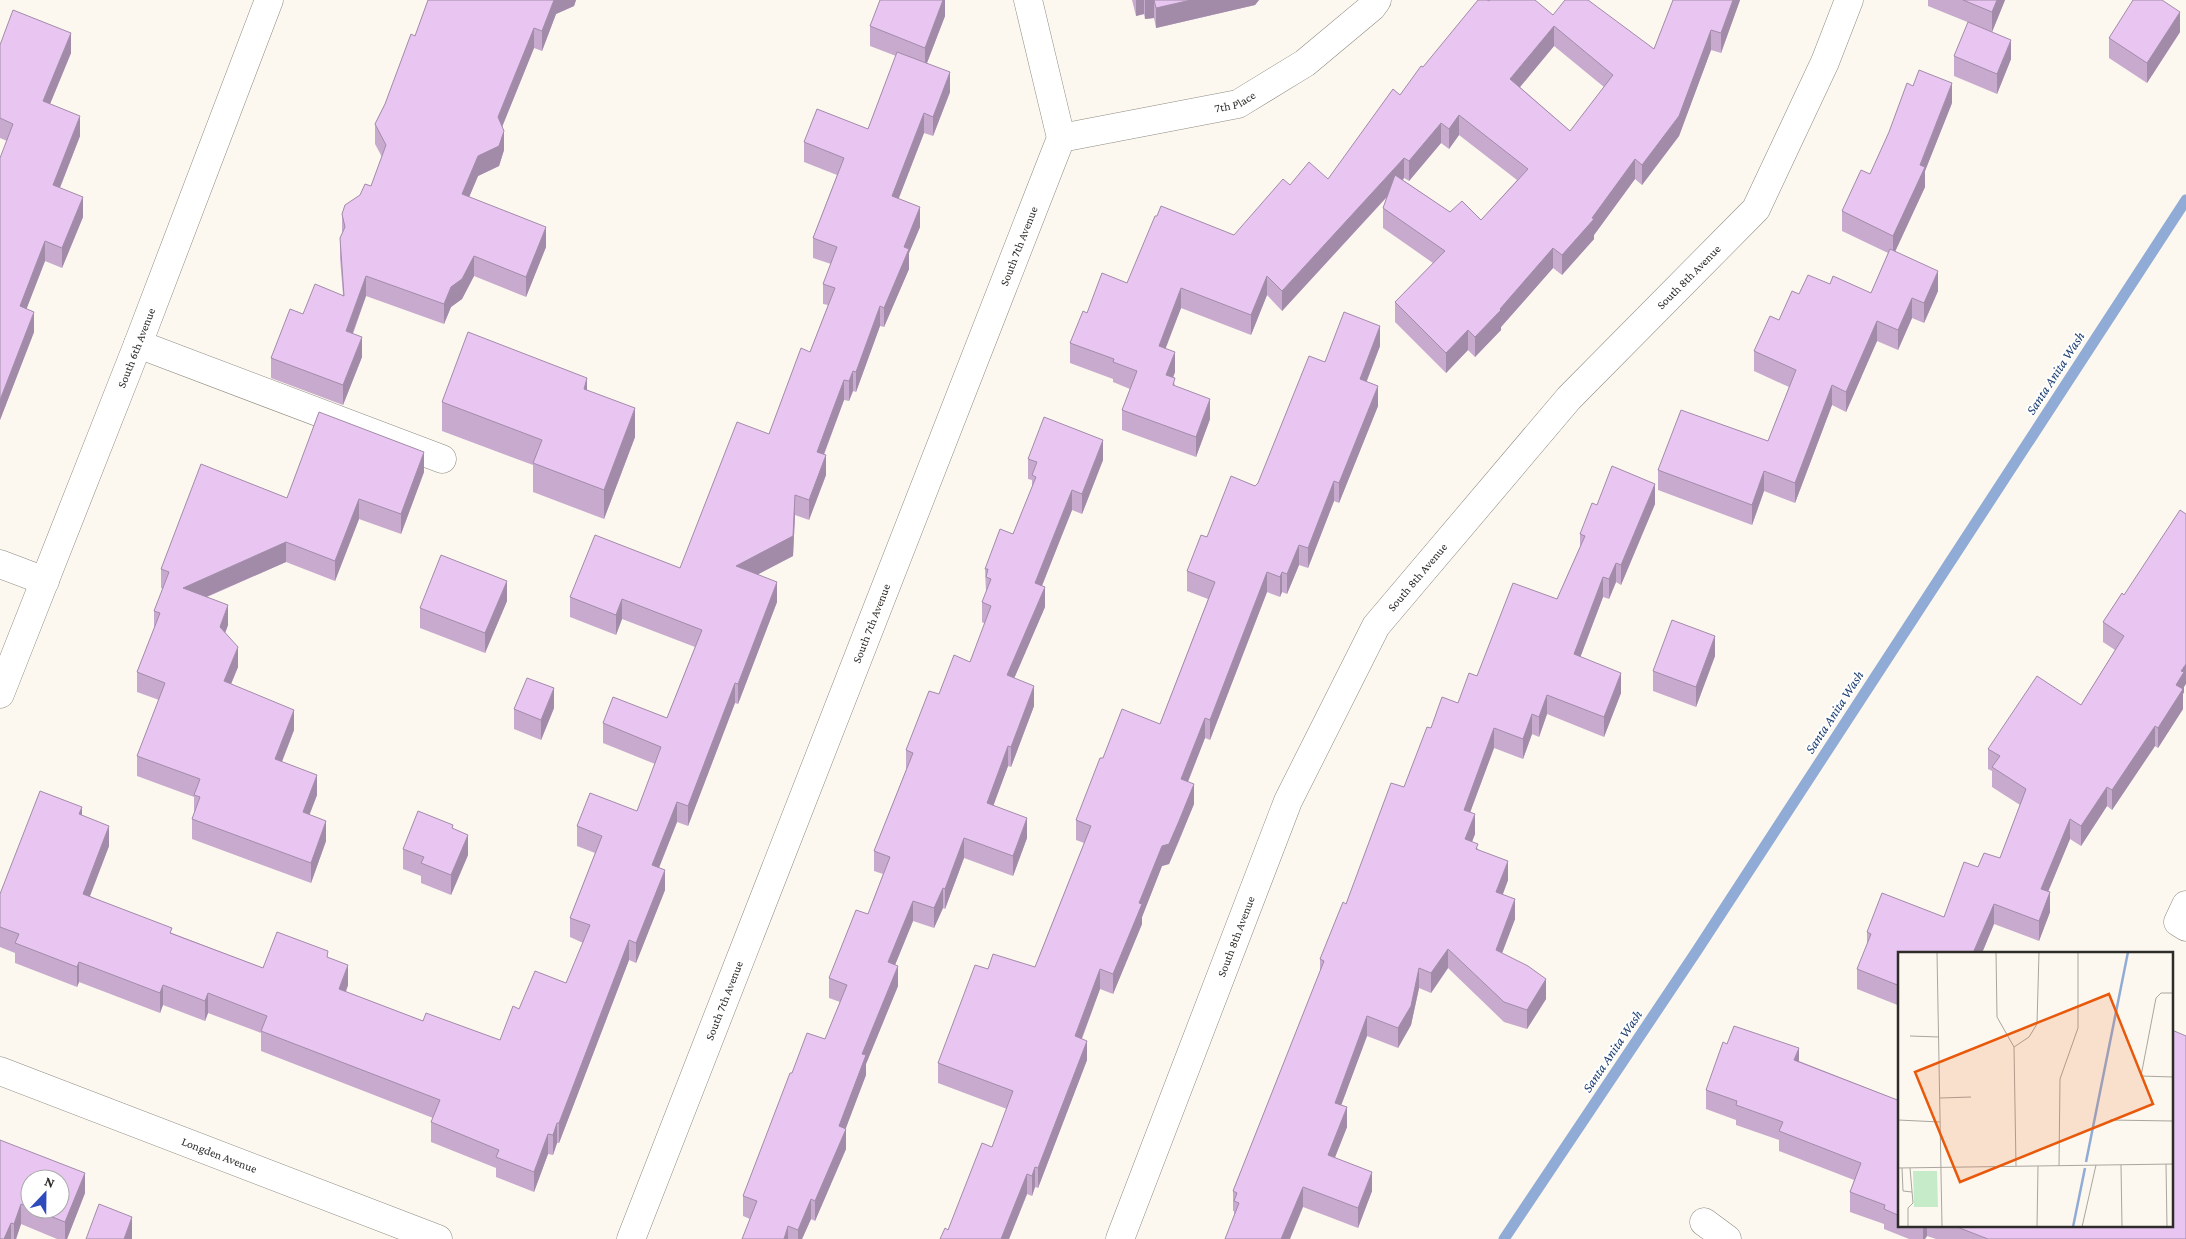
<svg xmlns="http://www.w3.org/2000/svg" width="2186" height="1239" font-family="'Crimson Pro',serif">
  <rect width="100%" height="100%" fill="#fcf8ef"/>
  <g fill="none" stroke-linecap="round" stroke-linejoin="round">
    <!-- stream -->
    <polyline stroke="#90abd5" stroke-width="11" points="1504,1239 1696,952 2186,200"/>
    <defs>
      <g id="minor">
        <path id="s1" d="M1061,138L1238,104L1305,63L1372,7L1377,0"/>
        <polyline points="138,344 442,459"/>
        <polyline points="0,564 45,581"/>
        <path id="s2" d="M0,694L138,344L269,0"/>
        <polyline points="2186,905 2178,922 2186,927"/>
        <path id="s3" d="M0,1071L438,1239"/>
        <polyline points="1704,1222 1727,1239"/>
        <path id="s4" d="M631,1239L1061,138L1028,0"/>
        <path id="s5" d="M1120,1239L1288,801L1376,626L1569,398L1756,209L1825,62L1849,0"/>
      </g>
    </defs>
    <!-- minor casing -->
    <use href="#minor" stroke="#8e8b82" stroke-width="29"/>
    <!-- minor -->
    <use href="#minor" stroke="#fff" stroke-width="28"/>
  </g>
  <!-- wall -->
  <g fill="#c8aacf" fill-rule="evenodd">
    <polygon points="428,0 576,0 574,6 556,14 542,51 534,48 502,127 504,150 499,166 478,176 469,197 546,247 526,297 474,276 462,299 451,307 444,324 366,296 353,334 362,357 343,405 271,378 271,358 303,314 343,295 340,258 340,238 342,234 342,214 371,186 382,157 375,144 375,124 385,104 415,36"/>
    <polygon points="945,0 945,16 927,63 950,92 933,136 924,133 898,199 920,227 909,253 909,269 884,327 880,326 856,392 853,391 849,401 844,400 824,455 826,475 809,520 795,515 793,556 758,574 777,602 738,704 735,703 688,826 677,822 659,868 665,890 636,963 629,960 559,1143 557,1143 553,1155 548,1154 534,1192 496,1177 496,1168 431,1142 431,1122 433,1118 261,1051 261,1033 208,1013 205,1021 163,1005 160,1013 79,982 77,987 15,963 15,953 0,947 0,894 82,815 109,846 90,896 172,933 263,968 328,958 348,985 346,992 423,1021 500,1040 519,1009 566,983 583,943 570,937 570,918 595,853 577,846 577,826 637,811 655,764 603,743 603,723 667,718 695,647 622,619 616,635 570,617 570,597 680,568 769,434 810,352 828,305 823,304 823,284 831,264 813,258 813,238 837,175 804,162 804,142 868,129 896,56 870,46 870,26"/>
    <polygon points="1132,0 1259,0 1255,5 1156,28 1154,18 1145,19 1144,14 1136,16"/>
    <path d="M1673,0H1740L1721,53L1711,50L1679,136L1642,185L1635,179L1594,235V239L1562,275L1553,268L1501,327V330L1475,357L1468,350L1446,373L1395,322V302L1433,263L1383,228V208L1387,197L1282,311L1267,295L1251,335L1181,308L1165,348L1175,372L1173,378L1175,386L1210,419L1196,457L1122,430V410L1130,389L1113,382V379L1070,363V343L1087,313L1127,283L1234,235L1290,185L1328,179L1400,95L1423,67L1489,1L1553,15L1654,49ZM1554,46L1604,87L1570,131L1520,87ZM1459,135L1517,180L1481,220L1450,212L1403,180L1404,178L1409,181L1441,143L1449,149Z"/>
    <polygon points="1928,0 2005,0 1992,32 1928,6"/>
    <polygon points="2180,32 2147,83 2109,58 2109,38"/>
    <polygon points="0,45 71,53 50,104 80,136 60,188 83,217 62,268 45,261 26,309 34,332 0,420 7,141 0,138"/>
    <polygon points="1954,56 2011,59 1997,94 1954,76"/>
    <polygon points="1952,103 1925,171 1925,187 1895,252 1938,291 1924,323 1912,318 1898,350 1877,341 1846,412 1832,405 1795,503 1764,491 1752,525 1658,490 1658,470 1768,441 1789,387 1754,371 1754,351 1799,294 1830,284 1871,293 1888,253 1842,231 1842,211 1870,174"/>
    <polygon points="1380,346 1367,381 1378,406 1339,503 1334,501 1308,568 1299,565 1287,594 1282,592 1280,597 1267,592 1210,740 1205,738 1188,782 1194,804 1179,841 1169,864 1162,866 1142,917 1142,924 1113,994 1100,989 1082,1039 1087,1060 1038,1188 1035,1187 1032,1196 1027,1194 1009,1239 940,1239 948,1230 992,1147 1007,1109 938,1083 938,1063 988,969 1035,967 1084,843 1076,840 1076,820 1103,758 1160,724 1208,599 1187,591 1187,571 1207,537 1258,483 1325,362"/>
    <polygon points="587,390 635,437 604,519 533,492 533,465 442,431 442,402"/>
    <polygon points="1028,459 1103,460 1082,514 1072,510 1060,540 1042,586 1045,607 1014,678 1034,706 1011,767 1008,766 993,805 1027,838 1013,876 964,858 945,909 943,908 934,928 913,921 895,965 898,986 866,1064 866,1075 845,1129 846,1149 815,1221 811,1219 802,1239 742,1239 750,1219 743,1216 743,1196 792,1073 825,1039 840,1002 829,998 829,978 868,914 883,874 874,871 874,851 906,770 906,750 939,694 970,662 985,624 982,622 982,602 986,593 985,569 1013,534 1032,487 1032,480 1028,479"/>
    <polygon points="424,472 401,534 359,519 335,581 286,562 207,597 228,625 225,633 238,667 231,684 294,730 282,762 317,795 309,815 326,841 311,883 192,839 192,819 194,813 194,797 137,776 137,756 159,700 137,692 137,672 154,629 154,611 163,589 161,588 161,569 287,498"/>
    <polygon points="1655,504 1621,585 1616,582 1609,599 1603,597 1580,657 1621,693 1604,737 1547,714 1539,737 1532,734 1523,759 1494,748 1470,812 1475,834 1472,842 1478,849 1508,880 1503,894 1515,919 1502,953 1546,999 1527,1029 1504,1022 1448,968 1431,993 1419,988 1411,1025 1398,1048 1367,1036 1341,1105 1347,1127 1335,1157 1372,1191 1358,1228 1303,1207 1234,1217 1234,1211 1233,1211 1233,1191 1320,972 1320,959 1404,787 1431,728 1458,703 1477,676 1557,599 1580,547 1580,534 1597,505"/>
    <polygon points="2122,593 2184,687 2184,692 2183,694 2183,709 2158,748 2155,746 2112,810 2107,806 2081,846 2070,839 2048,891 2050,912 2039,941 1994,924 1982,953 1900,953 1900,1006 1857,989 1857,969 1867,946 1867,932 1944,917 1978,867 2000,858 2020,805 1992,787 1992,771 1988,769 1988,749 2081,705 2115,650 2103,642 2103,622"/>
    <polygon points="507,601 485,653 420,628 420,608"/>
    <polygon points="1715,656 1696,707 1653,691 1653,671"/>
    <polygon points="554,708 541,740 514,729 514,709"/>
    <polygon points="453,828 468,855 451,895 421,883 421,876 403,869 403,849"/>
    <polygon points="1727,1044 1799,1061 1900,1101 1900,1225 2172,1225 2186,1239 1936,1239 1927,1236 1925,1239 1909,1239 1884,1229 1884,1224 1850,1212 1850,1192 1854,1180 1779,1151 1779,1140 1736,1125 1736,1120 1706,1109 1706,1090"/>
    <path d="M0,1140L85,1193L67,1239H57L21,1224L16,1239H0ZM30,1179L60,1209H30Z"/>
  </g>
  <!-- shaded-wall -->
  <g fill="#a28ba9">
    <polygon points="554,0 576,0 574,6 556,14 542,51 542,31"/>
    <polygon points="943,0 945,0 945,16 925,68 925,48"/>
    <polygon points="1136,0 1144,0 1144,14 1136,16"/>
    <polygon points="1145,0 1154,0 1154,18 1145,19"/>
    <polygon points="1191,0 1259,0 1255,5 1156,28 1156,8"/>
    <polygon points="1733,0 1740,0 1721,53 1721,33"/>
    <polygon points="1997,0 2005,0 1992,32 1992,12"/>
    <polygon points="2180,12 2180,32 2147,83 2147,63"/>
    <polygon points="1554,26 1554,46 1510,99 1510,79"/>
    <polygon points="534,28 534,48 498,137 498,117"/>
    <polygon points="1711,30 1711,50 1679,136 1642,185 1642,165"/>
    <polygon points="71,33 71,53 43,121 43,101"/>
    <polygon points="2011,40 2011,59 1997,94 1997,74"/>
    <polygon points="950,72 950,92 933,136 933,117"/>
    <polygon points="1952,83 1952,103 1925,171 1925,187 1893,256 1893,236"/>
    <polygon points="924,113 924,133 892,216 892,196"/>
    <polygon points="1459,115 1459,135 1449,149 1449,129"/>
    <polygon points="80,116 80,136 53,205 53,185"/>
    <polygon points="1441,123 1441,143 1409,181 1409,161"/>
    <polygon points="504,131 504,150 499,166 478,176 462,214 462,194 478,156"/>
    <polygon points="1404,158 1404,178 1282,311 1282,291"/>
    <polygon points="1635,159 1635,179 1594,235 1594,239 1562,275 1562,255 1592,218"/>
    <polygon points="83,197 83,217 62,268 62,248"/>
    <polygon points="920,207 920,227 909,253 909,269 884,327 884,308 904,247"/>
    <polygon points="546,227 546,247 526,297 526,277"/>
    <polygon points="45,241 45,261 20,326 20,306"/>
    <polygon points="1553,248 1553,268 1501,327 1501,330 1475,357 1475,337"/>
    <polygon points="474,256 474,276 462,299 451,307 444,324 444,304 451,287"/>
    <polygon points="1938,271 1938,291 1924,323 1924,303"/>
    <polygon points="366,276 366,296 346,351 346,331"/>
    <polygon points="1267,276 1267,295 1251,335 1251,315"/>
    <polygon points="1181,288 1181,308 1159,366 1159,346"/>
    <polygon points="1912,298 1912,318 1898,350 1898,330"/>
    <polygon points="880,306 880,326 856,392 856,372"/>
    <polygon points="34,312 34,332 0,420 0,400"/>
    <polygon points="1877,321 1877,341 1846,412 1846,392"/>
    <polygon points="1380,326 1380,346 1360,398 1360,379"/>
    <polygon points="1468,330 1468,350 1446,373 1446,353"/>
    <polygon points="362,337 362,357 343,405 343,385"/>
    <polygon points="1175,352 1175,372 1166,395 1166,375"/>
    <polygon points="853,371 853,391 849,401 849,381"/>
    <polygon points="587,378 587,407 584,389"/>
    <polygon points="844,380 844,400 817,472 817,452"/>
    <polygon points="1832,385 1832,405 1795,503 1795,483"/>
    <polygon points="1378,386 1378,406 1339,503 1339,483"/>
    <polygon points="1210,399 1210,419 1196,457 1196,437"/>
    <polygon points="635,408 635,437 604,519 604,490"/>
    <polygon points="1103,440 1103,460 1082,514 1082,494"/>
    <polygon points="424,452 424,472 401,534 401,514"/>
    <polygon points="826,455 826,475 809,520 809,500"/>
    <polygon points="1764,471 1764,491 1752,525 1752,505"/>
    <polygon points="1334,481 1334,501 1308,568 1308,548"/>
    <polygon points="1655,484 1655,504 1621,585 1621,565"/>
    <polygon points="1072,490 1072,510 1035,603 1035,583"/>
    <polygon points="795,495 795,515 793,556 736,586 736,566"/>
    <polygon points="359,499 359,519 335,581 335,561"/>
    <polygon points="286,542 286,562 183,607 183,588"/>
    <polygon points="1299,545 1299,565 1287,594 1287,574"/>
    <polygon points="1616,563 1616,582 1609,599 1609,579"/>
    <polygon points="1267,572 1267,592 1210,740 1210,720"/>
    <polygon points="1282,572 1282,592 1280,597 1280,577"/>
    <polygon points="1603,577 1603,597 1574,674 1574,654"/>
    <polygon points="507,581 507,601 485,653 485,633"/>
    <polygon points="777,582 777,602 738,704 738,684"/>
    <polygon points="1045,587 1045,607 1007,695 1007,675"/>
    <polygon points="622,599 622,619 616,635 616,615"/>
    <polygon points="228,605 228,625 220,647 220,627"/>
    <polygon points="1715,636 1715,656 1696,707 1696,687"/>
    <polygon points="238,647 238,667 224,701 224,681"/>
    <polygon points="2186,664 2186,684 2184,687 2184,692 2183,694 2183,709 2158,748 2158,728 2181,671"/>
    <polygon points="1621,673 1621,693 1604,737 1604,717"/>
    <polygon points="735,683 735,703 688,826 688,806"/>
    <polygon points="1034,686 1034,706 1011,767 1011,747"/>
    <polygon points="554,688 554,708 541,740 541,720"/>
    <polygon points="1547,695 1547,714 1539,737 1539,717"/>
    <polygon points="294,710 294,730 275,779 275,759"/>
    <polygon points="1532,714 1532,734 1523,759 1523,739"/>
    <polygon points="1205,718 1205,738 1181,799 1181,779"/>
    <polygon points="2155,726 2155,746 2112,810 2112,790"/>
    <polygon points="1494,728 1494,748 1464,829 1464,810"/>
    <polygon points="1008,746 1008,766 987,823 987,803"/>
    <polygon points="317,775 317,795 303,832 303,812"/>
    <polygon points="1194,784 1194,804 1169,864 1162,866 1142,917 1142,924 1113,994 1113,974 1139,903 1162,846"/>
    <polygon points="2107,787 2107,806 2081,846 2081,826"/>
    <polygon points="677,802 677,822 652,885 652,865"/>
    <polygon points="82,807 82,827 79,814"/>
    <polygon points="1475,814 1475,834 1465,859 1465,839"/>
    <polygon points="1027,818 1027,838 1013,876 1013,856"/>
    <polygon points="2070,819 2070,839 2041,909 2041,889"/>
    <polygon points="326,821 326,841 311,883 311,863"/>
    <polygon points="109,826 109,846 83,914 83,894"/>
    <polygon points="468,835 468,855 451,895 451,875"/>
    <polygon points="964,838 964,858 945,909 945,889"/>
    <polygon points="1508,861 1508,880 1496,912 1496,892"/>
    <polygon points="665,870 665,890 636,963 636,943"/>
    <polygon points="943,888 943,908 934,928 934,908"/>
    <polygon points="2050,892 2050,912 2039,941 2039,921"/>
    <polygon points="1515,899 1515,919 1496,969 1496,950"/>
    <polygon points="913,901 913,921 888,982 888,962"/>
    <polygon points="1994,904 1994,924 1982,953 1973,953"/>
    <polygon points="629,940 629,960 559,1143 559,1123"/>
    <polygon points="1448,949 1448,968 1431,993 1431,973"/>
    <polygon points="79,962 79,982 77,987 77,967"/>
    <polygon points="348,965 348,985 339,1009 339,989"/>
    <polygon points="898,966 898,986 866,1064 866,1075 843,1136 846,1129 846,1149 815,1221 815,1201 862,1054"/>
    <polygon points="1419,968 1419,988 1411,1025 1398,1048 1398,1028"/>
    <polygon points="1100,969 1100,989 1075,1056 1075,1036"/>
    <polygon points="1546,979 1546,999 1527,1029 1527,1010"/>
    <polygon points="163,985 163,1005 160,1013 160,993"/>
    <polygon points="208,993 208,1013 205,1021 205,1001"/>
    <polygon points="1367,1016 1367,1036 1335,1122 1335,1103"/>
    <polygon points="1087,1041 1087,1060 1038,1188 1038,1168"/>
    <polygon points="1799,1048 1799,1068 1794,1060"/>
    <polygon points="1347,1107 1347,1127 1328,1175 1328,1155"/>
    <polygon points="557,1123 557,1143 553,1155 553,1135"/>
    <polygon points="548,1134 548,1154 534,1192 534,1172"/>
    <polygon points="1035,1167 1035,1187 1032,1196 1032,1176"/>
    <polygon points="1372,1172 1372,1191 1358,1228 1358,1208"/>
    <polygon points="85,1173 85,1193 67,1239 65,1239 65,1222"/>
    <polygon points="1027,1174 1027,1194 1009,1239 1001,1239"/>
    <polygon points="1303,1187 1303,1207 1290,1239 1281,1239"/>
    <polygon points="811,1199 811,1219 802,1239 798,1239 798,1230"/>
    <polygon points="21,1204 21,1224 16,1239 14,1239 14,1224"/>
    <polygon points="132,1217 132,1239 124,1239"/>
    <polygon points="11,1223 11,1239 4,1239"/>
    <polygon points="1923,1225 1927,1225 1927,1236 1925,1239 1923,1239"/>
    <polygon points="788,1226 788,1239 784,1239"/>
  </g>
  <!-- building -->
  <g fill="#e8c6f1" stroke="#a28ba9" fill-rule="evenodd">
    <polygon points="428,0 554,0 542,31 534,28 498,117 504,131 499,146 478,156 462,194 546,227 526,277 474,256 462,279 451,287 444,304 366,276 346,331 362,337 343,385 271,358 290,309 303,314 315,284 344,296 340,238 345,227 342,214 345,205 360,195 365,184 371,186 386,145 375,124 385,104 411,34 415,36"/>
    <polygon points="880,0 943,0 925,48 870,26"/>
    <polygon points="1154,0 1191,0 1156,8"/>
    <path d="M1478,0H1487L1489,1L1490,0H1535L1553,15L1565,0H1588L1654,49L1673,0H1733L1721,33L1711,30L1679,116L1642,165L1635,159L1592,218L1594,219L1562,255L1553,248L1500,309L1501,310L1475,337L1468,330L1446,353L1395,302L1445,251L1383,208L1395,175L1450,212L1462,201L1481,220L1528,169L1459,115L1449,129L1441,123L1409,161L1404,158L1282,291L1267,276L1251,315L1181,288L1159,346L1175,352L1166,375L1175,378L1173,385L1210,399L1196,437L1122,410L1137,371L1113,362L1114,359L1070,343L1083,311L1087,313L1102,273L1127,283L1155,216H1157L1161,206L1234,235L1283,179L1290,185L1309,162L1328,179L1393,89L1400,95L1421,66L1423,67ZM1554,26L1613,75L1570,131L1510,79Z"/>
    <polygon points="1963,0 1997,0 1992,12"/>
    <polygon points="2133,0 2162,0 2180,12 2147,63 2109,38"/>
    <polygon points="13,10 71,33 43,101 80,116 53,185 83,197 62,248 45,241 20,306 34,312 0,400 0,158 13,124 0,118 0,45"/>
    <polygon points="1968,22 2011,40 1997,74 1954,56"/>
    <polygon points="897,52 950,72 933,117 924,113 892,196 920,207 904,247 909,249 884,308 880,306 856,372 853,371 849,381 844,380 817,452 826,455 809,500 795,495 793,536 736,566 777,582 738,684 735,683 688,806 677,802 652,865 665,870 636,943 629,940 559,1123 557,1123 553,1135 548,1134 534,1172 496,1157 499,1150 431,1122 440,1100 261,1031 267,1016 208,993 205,1001 163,985 160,993 79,962 77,967 15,943 19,934 0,927 0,894 40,791 82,807 79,814 109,826 83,894 172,928 170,933 263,968 277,932 328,951 327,957 348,965 339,989 423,1021 426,1013 500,1040 513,1006 519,1009 535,971 566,983 590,925 570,918 602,836 577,826 590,793 637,811 661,747 603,723 613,697 667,718 702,630 622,599 616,615 570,597 595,535 680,568 737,422 769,434 801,348 810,352 835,288 823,284 837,247 813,238 844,158 804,142 817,109 868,129"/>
    <polygon points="1919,70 1952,83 1920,165 1925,167 1893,236 1842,211 1861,170 1870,174 1889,132 1907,83 1913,86"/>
    <polygon points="1890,249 1938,271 1924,303 1912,298 1898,330 1877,321 1846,392 1832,385 1795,483 1764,471 1752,505 1658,470 1681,410 1768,441 1796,370 1754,351 1770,316 1779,320 1792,291 1799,294 1808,275 1830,284 1833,276 1871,293"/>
    <polygon points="1344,312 1380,326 1360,379 1378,386 1339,483 1334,481 1308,548 1299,545 1287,574 1282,572 1280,577 1267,572 1210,720 1205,718 1181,779 1194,784 1179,821 1169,844 1162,846 1139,903 1142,904 1113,974 1100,969 1075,1036 1087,1041 1038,1168 1035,1167 1032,1176 1027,1174 1001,1239 940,1239 945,1228 948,1230 982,1143 992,1147 1013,1091 938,1063 975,965 988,969 993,954 1035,967 1091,826 1076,820 1100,758 1103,758 1122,709 1160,724 1215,582 1187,571 1201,535 1207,537 1231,476 1255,486 1258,483 1309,356 1325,362"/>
    <polygon points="468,332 587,378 584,389 635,408 604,490 533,463 542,440 442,402"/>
    <polygon points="319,412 424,452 401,514 359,499 335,561 286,542 183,588 228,605 220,627 238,647 224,681 294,710 275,759 317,775 303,812 326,821 311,863 192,819 200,797 194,795 200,779 137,756 165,683 137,672 160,613 154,611 169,572 161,569 201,464 287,498"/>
    <polygon points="1044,417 1103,440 1082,494 1072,490 1060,520 1035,583 1045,587 1007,675 1034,686 1011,747 1008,746 987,803 1027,818 1013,856 964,838 945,889 943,888 934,908 913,901 888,962 898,966 862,1054 866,1055 839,1126 846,1129 815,1201 811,1199 798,1230 788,1226 784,1239 742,1239 757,1201 743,1196 790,1073 792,1073 807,1033 825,1039 847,985 829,978 856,910 868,914 890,857 874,851 913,753 906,750 929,691 939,694 954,655 970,662 991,606 982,602 991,579 986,577 988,569 985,569 1000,529 1013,534 1036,477 1032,475 1037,462 1028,459"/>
    <polygon points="1612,466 1655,484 1621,565 1616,563 1609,579 1603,577 1574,654 1621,673 1604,717 1547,695 1539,717 1532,714 1523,739 1494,728 1464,810 1475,814 1465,839 1478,844 1476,849 1508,861 1496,892 1515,899 1496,950 1528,966 1546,979 1527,1010 1504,1002 1448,949 1431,973 1419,968 1411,1006 1398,1028 1367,1016 1335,1103 1347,1107 1328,1155 1372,1172 1358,1208 1303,1187 1281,1239 1225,1239 1239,1203 1234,1201 1237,1193 1233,1191 1324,961 1320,959 1343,902 1346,904 1391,783 1404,787 1427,727 1431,728 1442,697 1458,703 1469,673 1477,676 1513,583 1557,599 1585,536 1580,534 1592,503 1597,505"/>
    <polygon points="2180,510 2186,514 2186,664 2181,671 2184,672 2176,685 2183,689 2158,728 2155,726 2112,790 2107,787 2081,826 2070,819 2041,889 2050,892 2039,921 1994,904 1973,953 1900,953 1900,986 1857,969 1871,934 1867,932 1882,893 1944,917 1964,862 1978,867 1984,853 2000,858 2026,789 1992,767 2000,756 1988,749 2037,676 2081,705 2124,636 2103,622 2122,593 2124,595"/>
    <polygon points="441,555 507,581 485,633 420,608"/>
    <polygon points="1672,620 1715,636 1696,687 1653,671"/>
    <polygon points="527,678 554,688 541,720 514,709"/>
    <polygon points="418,811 453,825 452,828 468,835 451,875 421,863 424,857 403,849"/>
    <polygon points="1734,1026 1799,1048 1794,1060 1900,1101 1900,1216 1884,1209 1885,1205 1850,1192 1861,1163 1779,1131 1783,1122 1736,1105 1737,1101 1706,1090 1723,1042 1727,1044"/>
    <polygon points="2172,1030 2186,1036 2186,1239 1988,1239 1952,1225 2172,1225"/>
    <polygon points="0,1140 85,1173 65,1222 32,1209 60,1209 60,1179 30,1179 30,1208 21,1204 14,1224 11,1223 4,1239 0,1239"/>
    <polygon points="99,1204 132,1217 124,1239 86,1239"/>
  </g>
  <g text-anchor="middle" stroke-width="4" stroke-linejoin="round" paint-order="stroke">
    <!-- street labels -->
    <g font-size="12" fill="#2d2c29" stroke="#fff">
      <text dy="4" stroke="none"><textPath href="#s1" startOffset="178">7th Place</textPath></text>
      <text dy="4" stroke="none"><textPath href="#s4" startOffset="1066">South 7th Avenue</textPath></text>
      <text dy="4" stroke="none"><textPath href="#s5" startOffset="1134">South 8th Avenue</textPath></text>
      <text dy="4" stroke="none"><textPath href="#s2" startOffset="372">South 6th Avenue</textPath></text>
      <text dy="4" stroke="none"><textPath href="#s5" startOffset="729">South 8th Avenue</textPath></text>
      <text dy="4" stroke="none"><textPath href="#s4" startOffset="661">South 7th Avenue</textPath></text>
      <text dy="4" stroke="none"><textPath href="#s5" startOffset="324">South 8th Avenue</textPath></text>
      <text dy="4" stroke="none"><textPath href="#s4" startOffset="256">South 7th Avenue</textPath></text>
      <text dy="4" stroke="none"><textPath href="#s3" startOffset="235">Longden Avenue</textPath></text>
    </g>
    <!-- water labels -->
    <g font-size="14" font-style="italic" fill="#1b3d71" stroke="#fff">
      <text transform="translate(2055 373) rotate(-57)" y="5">Santa Anita Wash</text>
      <text transform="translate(1834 712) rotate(-57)" y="5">Santa Anita Wash</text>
      <text transform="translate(1612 1051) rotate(-56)" y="5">Santa Anita Wash</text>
    </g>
  </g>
  <!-- overview -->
  <g transform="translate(1898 952)">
    <rect width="275" height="275" fill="#fcf8ef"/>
    <path d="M15,219H39L40,255H16Z" fill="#c5ebc9"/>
    <path fill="none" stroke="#90abd5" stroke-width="2.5" d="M188,210L230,0M175,275L187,216"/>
    <path fill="none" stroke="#a9a6a0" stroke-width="1" d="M39,0L44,275M98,0L99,65L116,95L118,214M275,41H263L258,46L243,124L275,125M12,84L41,85M116,95L131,85L139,72L141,0M42,146L73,145M0,168L42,170M212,168L275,169M268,212L269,275M223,213L224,275M161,214L162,127L180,76V0M0,216L275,212M4,216L5,239L14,240M10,275V256L15,251L12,216M139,275L140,214M184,275L198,213"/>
    <path fill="#e8590c" fill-opacity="0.15" stroke="#e8590c" stroke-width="2.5" d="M211,42L255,152L62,230L17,120Z"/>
    <rect width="275" height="275" fill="none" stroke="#2d2c29" stroke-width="2.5"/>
  </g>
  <!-- north arrow -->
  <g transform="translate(45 1194) rotate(22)"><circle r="24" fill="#ffffff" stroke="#ababa9"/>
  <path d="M0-4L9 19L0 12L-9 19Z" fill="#2d4bbb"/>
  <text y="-8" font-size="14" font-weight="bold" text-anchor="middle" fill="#2d2c29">N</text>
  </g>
</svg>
